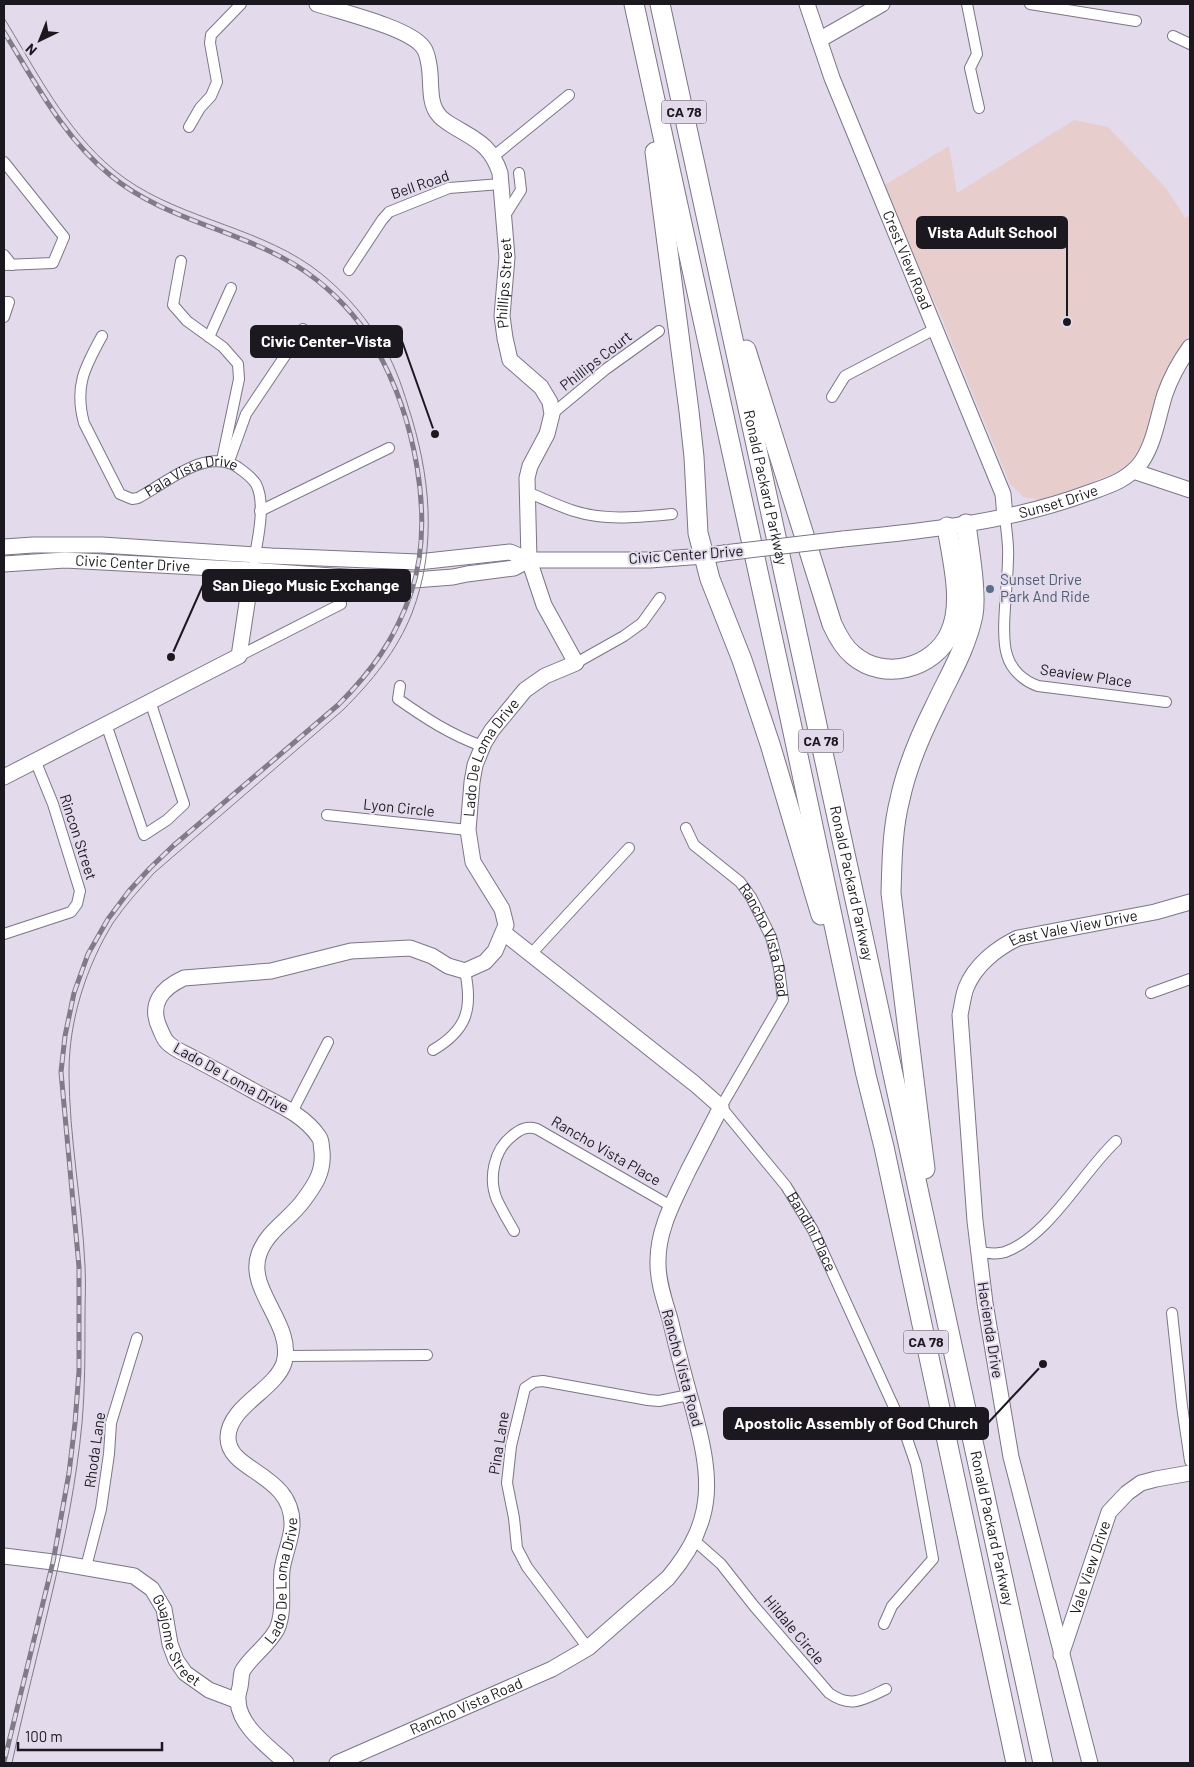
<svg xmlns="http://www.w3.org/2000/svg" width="1194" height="1767" font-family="Barlow,sans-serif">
  <rect width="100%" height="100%" fill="#e3daec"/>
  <!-- education -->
  <polygon fill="#e8cdcd" points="1074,120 1108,127 1166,188 1185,218 1190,215 1190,334 1175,354 1162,377 1143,442 1132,459 1125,466 1115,473 1047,499 1040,500 1024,497 1010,484 938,309 924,280 883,186 949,146 957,193"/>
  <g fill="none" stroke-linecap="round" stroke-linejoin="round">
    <defs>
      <g id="street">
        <polyline points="967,4 977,54 970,68 979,108"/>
        <polyline points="1030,4 1136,21"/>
        <polyline points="1173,36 1190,44"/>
        <polyline points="189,127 200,108 211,96 217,82 210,43 211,35 241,4"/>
        <polyline points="494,156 569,95"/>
        <polyline points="4,162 64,237 53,263 4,265"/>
        <polyline points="504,217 521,190 519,173"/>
        <polyline points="4,255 12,265"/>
        <polyline points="181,261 173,305 187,321 223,347 238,364 239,379 222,460"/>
        <polyline points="349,270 382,220 389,212 449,188 501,184"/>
        <polyline points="4,302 9,302 4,317"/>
        <path id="s1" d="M102,336C85,367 74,386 84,423L120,494L132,499L138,498C156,488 173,475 192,467C205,461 223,458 236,466C243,471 251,476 256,484C266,503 258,539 254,560"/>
        <polyline points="209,337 231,288"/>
        <polyline points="832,397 845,376 935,329"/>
        <polyline points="552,414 606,369 659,331"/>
        <polyline points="229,461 246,414 303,329"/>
        <path d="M527,492C542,498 558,506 574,511C605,521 640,517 672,514"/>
        <polyline points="260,511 389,448"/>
        <path d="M1005,516C1006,530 1009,544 1008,558C1008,584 1000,633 1007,655C1011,670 1024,681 1038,686L1166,702"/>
        <polyline points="239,656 341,604"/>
        <polyline points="576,663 624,636 642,623 660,598"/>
        <path d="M400,686L398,699C425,718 451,735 482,746"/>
        <polyline points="106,724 144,835 167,820 184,804 150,701"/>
        <polyline points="327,815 468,830"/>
        <path id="s2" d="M686,828L694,845L740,882L751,897L771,937L779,968L783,1000L721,1107L786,1186L813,1230L903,1427L916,1465L933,1559L892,1606L884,1624"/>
        <polyline points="4,934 71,912 77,904 80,891 53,804 35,760"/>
        <polyline points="531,954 629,848"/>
        <polyline points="1151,993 1190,979"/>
        <path d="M433,1050C467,1030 473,1009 465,971"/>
        <polyline points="292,1112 328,1042"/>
        <path d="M514,1231C508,1221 502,1210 497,1200C488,1178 494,1150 512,1136C520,1129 527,1126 537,1129L671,1206"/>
        <path d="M979,1252C988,1253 996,1255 1005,1252C1049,1236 1082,1173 1116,1141"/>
        <polyline points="1172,1313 1182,1406 1190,1461"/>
        <polyline points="286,1356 427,1355"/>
        <path d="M695,1541L721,1564L754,1606L829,1693C851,1709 865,1699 886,1689"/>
        <polyline points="86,1567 101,1509 109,1454 111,1423 137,1338"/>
        <polyline points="588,1648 527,1567 517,1548 514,1518 507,1483 511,1446 525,1388 534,1382 543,1381 648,1400 659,1401 689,1395"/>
      </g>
      <g id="secondary">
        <path id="s3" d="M807,4L832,78L996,477L1003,494L1005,516"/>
        <polyline points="819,40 882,4"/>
        <polyline points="1133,471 1190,490"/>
        <path id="s4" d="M843,539C925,531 1010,522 1088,493C1108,486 1129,480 1142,461C1155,441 1158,416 1165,394C1171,377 1180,361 1190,347"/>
        <polyline points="4,547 33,545 102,545 271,556 418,562 510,552 529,560 650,560 704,556 724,553"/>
        <path id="s5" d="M4,564L65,560L252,570L359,578L414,580L453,577L467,574L514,568L529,560"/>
        <polyline points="4,777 239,656 252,570"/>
        <path id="s6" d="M4,1556L53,1562L134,1576L152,1589L164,1609L170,1644L176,1660L185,1673L209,1690L238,1701"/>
        <path id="s7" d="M1061,1655L1109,1512L1127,1493L1141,1483L1156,1479L1190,1473"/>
        <path id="s8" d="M286,1763C269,1747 240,1727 238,1702C237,1697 239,1691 240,1687C241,1682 241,1676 242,1672C248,1659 269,1645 277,1629C285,1611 280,1589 282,1570C284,1555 291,1541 292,1526C294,1473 227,1472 228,1437C229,1406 275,1390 284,1363C295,1325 246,1290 259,1254C267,1231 289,1220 303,1201C315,1185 324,1172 322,1151C321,1147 322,1141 319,1137C305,1116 280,1105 259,1094C238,1082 218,1071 197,1060C189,1055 174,1050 167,1042C164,1039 162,1033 160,1029C148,1004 162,988 184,978L271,971L351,951L410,948L432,956L448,966L465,971L485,962L495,951L506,925L502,909L473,862L468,830L472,782L475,765L484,743L492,730L525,690L545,676L576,663L544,605L529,560L527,478L530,466L547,434L552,414L550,402L541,387L510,360L505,338L502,316L507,257L500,173C491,145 476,140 453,126C448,123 441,119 438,114C428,102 432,80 429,65C428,59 427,52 423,47C409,28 342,12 317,4"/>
        <path id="s9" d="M337,1763L552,1669L588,1648L668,1578C719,1518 711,1474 692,1404C684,1376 677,1348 670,1319C665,1302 658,1283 658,1264C657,1230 674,1201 688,1171C699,1150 710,1128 721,1107L695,1084L504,933"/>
        <path id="s10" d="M1090,1763L1011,1457L985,1303L975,1221L960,1015C962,1006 963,996 966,988C975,965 997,948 1018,938L1155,912L1190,902"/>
      </g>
      <g id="highway">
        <polyline points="634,4 790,718 866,1075 884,1147 1016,1763"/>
        <path id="s11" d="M660,4L1043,1763"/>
        <polyline points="655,152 689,411 694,457 698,533 710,579 742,660 770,744 821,915"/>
        <path d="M746,350L832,624C837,635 843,647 853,655C884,682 934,668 950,633C964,603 952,559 947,527"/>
        <path d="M925,1169L891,893C892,862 892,830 900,799C907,766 920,736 935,706C949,676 966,649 973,615C977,592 969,549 966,524"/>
      </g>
    </defs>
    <!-- street casing -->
    <use href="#street" stroke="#7d7586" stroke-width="12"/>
    <!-- secondary casing -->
    <use href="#secondary" stroke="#7d7586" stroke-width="17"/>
    <!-- highway casing -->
    <use href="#highway" stroke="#7d7586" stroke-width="21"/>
    <!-- street -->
    <use href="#street" stroke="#fff" stroke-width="10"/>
    <!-- secondary -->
    <use href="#secondary" stroke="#fff" stroke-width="15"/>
    <!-- highway -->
    <use href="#highway" stroke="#fff" stroke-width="19"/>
    <!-- tram -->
    <path stroke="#817b87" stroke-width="1" d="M4,18C37,72 65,129 114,170C171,217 251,224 311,266C339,286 361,311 379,339C393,360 401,383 408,406C430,473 438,546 412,613C397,651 372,681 343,710L154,873C140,889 125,905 113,923C86,967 69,1020 69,1072C69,1137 82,1201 85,1266C86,1283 85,1300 85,1317C85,1353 85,1388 82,1423C71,1539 36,1650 12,1763"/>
    <defs>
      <path id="rail" d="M4,32C35,82 63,137 110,175C166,222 245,230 306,272C333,291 359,318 375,347C414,414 436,518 411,593C395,639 372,671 338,705L173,846L150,868L129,891L108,919L88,954L74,993L65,1036L61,1072L79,1267V1371L75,1423L69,1473L53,1562L4,1762"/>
    </defs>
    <!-- rail casing -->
    <use href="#rail" stroke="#817b87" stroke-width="5"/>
    <!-- rail -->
    <use href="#rail" stroke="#e3daec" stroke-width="3" stroke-dasharray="9" stroke-linecap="butt"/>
    <defs>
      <polyline id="secondary-bridge" points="724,553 843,539"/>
    </defs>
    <!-- secondary-bridge casing -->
    <use href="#secondary-bridge" stroke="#7d7586" stroke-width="17" stroke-linecap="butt"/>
    <!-- secondary-bridge -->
    <use href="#secondary-bridge" stroke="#fff" stroke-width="15"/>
  </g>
  <!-- markers -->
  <circle fill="#5c6f8a" stroke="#e3daec" stroke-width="2" cx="990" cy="589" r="5"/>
  <g text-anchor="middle" stroke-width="4" stroke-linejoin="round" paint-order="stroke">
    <!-- shield labels -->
    <g fill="#e3daec" stroke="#57535c" stroke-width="1">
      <rect x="661.5" y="100.5" width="45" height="23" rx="4"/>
      <rect x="798.5" y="729.5" width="45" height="23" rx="4"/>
      <rect x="903.5" y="1330.5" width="45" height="23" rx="4"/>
    </g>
    <g font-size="14" font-weight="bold" fill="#1b191f">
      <text x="684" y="117">CA 78</text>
      <text x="821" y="746">CA 78</text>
      <text x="926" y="1347">CA 78</text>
    </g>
    <!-- street labels -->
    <g font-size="15" fill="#1b191f" stroke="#e3daec">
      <text transform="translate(420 185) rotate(-19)" y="5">Bell Road</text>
      <text dy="5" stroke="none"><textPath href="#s3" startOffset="275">Crest View Road</textPath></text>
      <text dy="5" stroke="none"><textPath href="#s8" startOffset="2080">Phillips Street</textPath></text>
      <text transform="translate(596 361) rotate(-38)" y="5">Phillips Court</text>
      <text dy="5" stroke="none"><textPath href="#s1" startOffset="250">Pala Vista Drive</textPath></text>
      <text dy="5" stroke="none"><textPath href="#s11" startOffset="495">Ronald Packard Parkway</textPath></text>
      <text dy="5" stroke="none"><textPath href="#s4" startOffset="219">Sunset Drive</textPath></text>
      <text transform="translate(686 555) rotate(-4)" y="5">Civic Center Drive</text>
      <text dy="5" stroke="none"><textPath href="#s5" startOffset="129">Civic Center Drive</textPath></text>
      <text transform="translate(1086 676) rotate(8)" y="5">Seaview Place</text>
      <text dy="5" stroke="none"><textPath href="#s8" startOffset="1530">Lado De Loma Drive</textPath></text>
      <text transform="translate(399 808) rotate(6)" y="5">Lyon Circle</text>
      <text transform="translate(78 837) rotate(72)" y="5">Rincon Street</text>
      <text dy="5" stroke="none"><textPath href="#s11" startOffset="900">Ronald Packard Parkway</textPath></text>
      <text dy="5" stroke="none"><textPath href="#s10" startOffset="919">East Vale View Drive</textPath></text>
      <text dy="5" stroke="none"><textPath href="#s2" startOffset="142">Rancho Vista Road</textPath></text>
      <text transform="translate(231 1078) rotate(29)" y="5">Lado De Loma Drive</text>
      <text transform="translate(606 1151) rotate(30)" y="5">Rancho Vista Place</text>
      <text dy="5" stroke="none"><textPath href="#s2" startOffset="484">Bandini Place</textPath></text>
      <text transform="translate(990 1330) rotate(81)" y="5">Hacienda Drive</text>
      <text transform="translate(682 1368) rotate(75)" y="5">Rancho Vista Road</text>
      <text transform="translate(499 1443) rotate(-81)" y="5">Pina Lane</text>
      <text transform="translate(95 1450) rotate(-82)" y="5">Rhoda Lane</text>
      <text dy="5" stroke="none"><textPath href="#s11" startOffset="1560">Ronald Packard Parkway</textPath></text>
      <text dy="5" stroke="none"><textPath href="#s7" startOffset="92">Vale View Drive</textPath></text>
      <text dy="5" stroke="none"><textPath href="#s8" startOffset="214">Lado De Loma Drive</textPath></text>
      <text transform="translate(794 1630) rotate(50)" y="5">Hildale Circle</text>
      <text dy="5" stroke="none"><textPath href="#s6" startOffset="212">Guajome Street</textPath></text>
      <text dy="5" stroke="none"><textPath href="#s9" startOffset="141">Rancho Vista Road</textPath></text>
    </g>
    <!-- service labels -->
    <g font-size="15" fill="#4e5e75" stroke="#e3daec" text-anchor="start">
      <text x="1000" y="585">Sunset Drive<tspan x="1000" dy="17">Park And Ride</tspan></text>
    </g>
  </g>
  <!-- callouts -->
  <path fill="none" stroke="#1b191f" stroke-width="2" d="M1067 322L1067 232M435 434L402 341M171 657L203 585M1043 1364L988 1423"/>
  <g fill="#1b191f" stroke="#e3daec" stroke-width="2">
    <circle cx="1067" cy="322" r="5"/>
    <circle cx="435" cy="434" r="5"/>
    <circle cx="171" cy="657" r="5"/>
    <circle cx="1043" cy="1364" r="5"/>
  </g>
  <g fill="#1b191f" stroke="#1b191f" stroke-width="2">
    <rect x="917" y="217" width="150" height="31" rx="5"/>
    <rect x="251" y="326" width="151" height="31" rx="5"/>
    <rect x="203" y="570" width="207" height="31" rx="5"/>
    <rect x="724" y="1408" width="264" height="31" rx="5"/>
  </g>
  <g font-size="16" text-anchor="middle" font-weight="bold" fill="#fff">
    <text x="992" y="238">Vista Adult School</text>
    <text x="326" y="347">Civic Center–Vista</text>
    <text x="306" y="591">San Diego Music Exchange</text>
    <text x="856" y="1429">Apostolic Assembly of God Church</text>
  </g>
  <!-- border -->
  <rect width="1194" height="1767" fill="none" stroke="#1b191f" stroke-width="10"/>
  <!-- north arrow -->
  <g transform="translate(40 40) rotate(223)" stroke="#e3daec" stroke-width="4" paint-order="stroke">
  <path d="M0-4L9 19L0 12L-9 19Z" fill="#1b191f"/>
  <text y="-8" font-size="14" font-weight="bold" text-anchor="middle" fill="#1b191f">N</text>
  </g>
  <!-- scale -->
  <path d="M18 1742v8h144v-8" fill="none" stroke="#1b191f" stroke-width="2.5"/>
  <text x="25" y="1742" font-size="15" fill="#1b191f" stroke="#e3daec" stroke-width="4" paint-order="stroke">100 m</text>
</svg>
